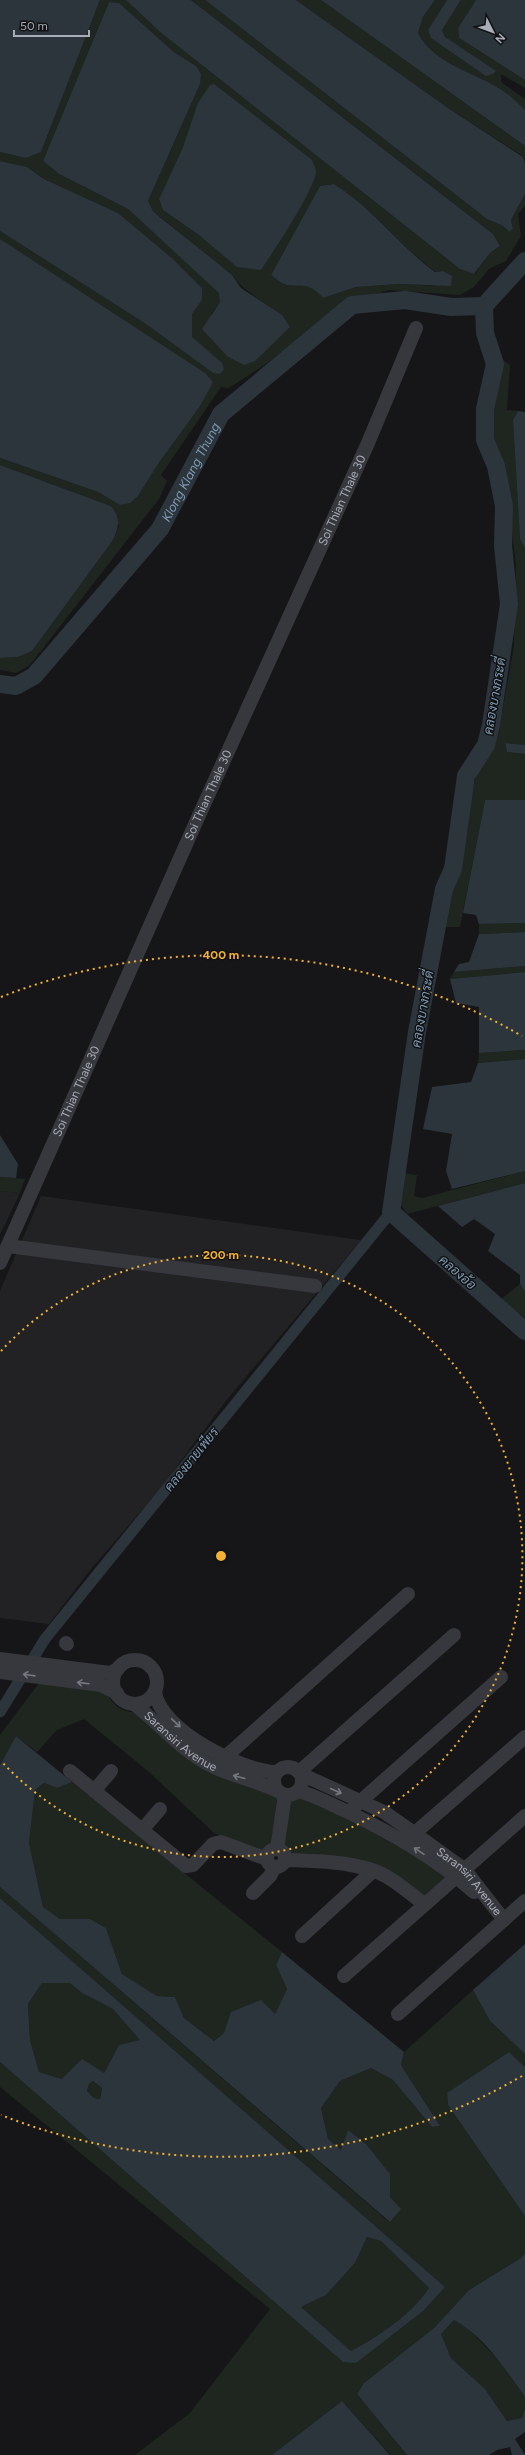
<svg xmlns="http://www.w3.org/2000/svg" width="525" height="2455" font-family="Figtree,Sarabun,sans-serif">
  <rect width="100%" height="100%" fill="#161618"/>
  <!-- built -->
  <g fill="#222225">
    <polygon points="0,1191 20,1193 0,1235"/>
    <polygon points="41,1196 361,1240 225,1402 160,1489 91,1569 49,1624 0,1618 0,1291"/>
  </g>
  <!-- green -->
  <g fill="#1e261f" fill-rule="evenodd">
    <path d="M100,0H126L160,32L460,269L475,274L490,253L500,246L493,234L191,0H205L487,219L503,226L508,232L513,229L511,220L525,194V206L518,214L521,236L506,261L489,269L474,287L460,295L389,290L343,305L266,364L229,388L221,387L161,475L167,481L159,499L30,665L16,673L0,670V658L18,657L32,651L113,540L119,526L111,506L0,465V458L98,492L120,505L138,496L160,461L7,244L0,239V231L146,324L213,373L205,350L192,337V314L202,300V288L173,259L118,213L44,179L27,167L0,161V152L26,158L41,152ZM109,2L119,3L174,52L196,66L200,84L148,201L153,211L232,275C248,297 275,305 290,327L272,343L211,314L220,302V293L128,209L59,174L43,161ZM183,147L314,180L290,223L261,270L199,235L163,210L159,199ZM334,184C373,208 398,245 436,272L443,271L434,286L399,284L356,287L323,298L314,287L299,284L285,285L271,275L320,186Z"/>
    <polygon points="296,0 321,0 525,146 525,164 523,156 448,108"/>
    <path d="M435,0H447L428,30L431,37L486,75L493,74L495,71C479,61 449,49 442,30L461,0H476L458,28L459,38L525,80V88L501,74V82L525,99V110C520,105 515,100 509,95C480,73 437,67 418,33L423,17Z"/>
    <polygon points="503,360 510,365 507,410 518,411 513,420 520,539 525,548 525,745 505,743 507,752 525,754 525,800 485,800 460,927 445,927 464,823 478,768 498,736 514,646 516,564 506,487 493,442 493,402"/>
    <polygon points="525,923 525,932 479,934 479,924"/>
    <polygon points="525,966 525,972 450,979 454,972"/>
    <polygon points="525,1050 525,1059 478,1063 479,1053"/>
    <polygon points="525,1171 525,1183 407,1214 399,1202 403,1173 417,1175 414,1196 422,1198"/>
    <polygon points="0,1177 25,1179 20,1193 0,1191"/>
    <polygon points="520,1284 525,1290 525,1318 501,1299"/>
    <path d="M39,1683L105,1690C115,1709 121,1712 143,1713L160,1733L270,1790C288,1806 286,1795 302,1796C307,1797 312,1799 317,1801L447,1874V1879L426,1900L391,1875L292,1856L288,1850L273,1843L263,1853L214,1833L149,1772L84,1719L57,1730L37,1752L16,1736L0,1765V1735Z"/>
    <polygon points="72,1782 282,1952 276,1965 287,1989 275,2014 224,2033 214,2041 184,2018 175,1997 157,1996 122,1974 106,1928 90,1919 60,1919 43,1907 29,1843 35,1790 44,1783 57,1788"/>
    <polygon points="0,1887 389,2222 390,2197 348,2130 341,2151 328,2139 321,2108 340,2081 371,2068 393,2080 432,2127 440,2126 401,2065 404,2052 473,1990 490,2021 525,2054 525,2067 509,2052 447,2094 448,2105 525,2216 525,2253 521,2258 469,2290 434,2328 364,2383 357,2394 407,2455 391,2455 342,2401 272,2455 135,2455 190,2413 270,2309 0,2087 0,2062 343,2362 445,2287 0,1898"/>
    <polygon points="42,1983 70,1983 82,1993 113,2009 141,2040 119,2045 104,2073 62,2079 39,2072 30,2040 28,2004"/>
    <polygon points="93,2081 102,2088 100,2099 94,2098 87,2091 89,2084"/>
    <path d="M367,2237L381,2241L429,2288C411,2315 380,2335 351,2351L301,2307L326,2295L355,2263Z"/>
    <polygon points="454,2320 469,2329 501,2363 525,2397 525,2409 522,2418 507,2421 485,2389 451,2358 441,2334"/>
  </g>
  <!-- water -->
  <g fill="#2c353c" fill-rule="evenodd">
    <polygon points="0,0 100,0 41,152 26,158 0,152"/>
    <polygon points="126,0 191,0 493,234 500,246 490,253 474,274 460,269 160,32"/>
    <polygon points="205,0 296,0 448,108 523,157 525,164 525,194 511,220 513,229 509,232 503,226 487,219"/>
    <path d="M321,0H435L423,17L418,33C436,67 481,73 509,95C515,100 520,105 525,110V146Z"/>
    <polygon points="447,0 461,0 442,30 445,37 496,71 493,74 486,76 431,38 428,30"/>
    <polygon points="476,0 525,0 525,80 459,38 458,28"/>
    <polygon points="109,2 119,3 174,52 196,66 201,74 200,84 148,201 153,211 161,218 215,261 232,275 241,288 282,315 290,327 255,361 244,365 227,356 202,329 220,302 219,293 128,209 59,174 43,161"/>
    <path d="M214,84L312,160C313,164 316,168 316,172C313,193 274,250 261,270L237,267L199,235L163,210L159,199L183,147L198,103L210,85Z"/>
    <polygon points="0,161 27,167 44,179 118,213 173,259 202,288 202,300 192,314 192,337 222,363 224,369 220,374 213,373 146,324 0,231"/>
    <path d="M334,184C373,208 398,245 435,272L443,271L452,276L451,286L399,284L356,287L323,298C309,282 305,287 287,285C282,284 275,278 271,275L320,186Z"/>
    <polygon points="0,239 205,373 213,382 200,406 160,461 138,496 130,503 120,505 98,492 0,458"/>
    <polygon points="518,411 525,412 525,548 520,539 513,420"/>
    <path d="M0,465L111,506C121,519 119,526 113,540L32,651L18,657L0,658Z"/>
    <polygon points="505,743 525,745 525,754 507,752"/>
    <polygon points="485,800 525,800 525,923 479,924 476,915 463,913"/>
    <polygon points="525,932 525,966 454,972 459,964 469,962 479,934"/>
    <polygon points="525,972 525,1050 479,1053 479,1007 456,1003 450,979"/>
    <polygon points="525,1059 525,1171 452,1189 446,1171 452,1134 423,1129 432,1087 471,1082 478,1063"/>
    <polygon points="0,1135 18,1164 16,1178 0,1177"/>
    <polygon points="525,1183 525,1290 524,1290 520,1284 520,1275 488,1251 495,1234 474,1219 462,1227 438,1206"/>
    <polygon points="16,1736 72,1782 57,1788 44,1783 35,1790 29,1843 43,1907 60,1919 90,1919 106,1928 122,1974 157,1996 175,1997 184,2018 214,2041 224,2033 231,2012 261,2000 275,2014 287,1989 276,1965 282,1952 404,2052 401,2065 440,2126 432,2127 393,2080 371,2068 340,2081 321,2108 328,2139 341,2150 348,2130 366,2144 390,2174 390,2197 401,2209 390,2222 0,1887 0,1765"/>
    <path d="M0,1898L445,2287L423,2311L356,2363L343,2362L0,2062ZM42,1983H70L82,1993L113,2009L140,2040L119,2045L104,2073L82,2059L62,2079L39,2072L30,2040L28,2004ZM93,2081L102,2088L100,2099L94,2098L87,2091L89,2084ZM367,2237L381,2241L429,2288C411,2315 379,2336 351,2351L301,2307L326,2295L355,2263Z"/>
    <polygon points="525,1944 525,2054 490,2021 473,1990"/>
    <polygon points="509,2052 525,2067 525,2216 448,2105 447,2093"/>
    <path d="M525,2253V2397C505,2369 485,2337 454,2320L441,2334L451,2358L485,2389L507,2421L522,2418L525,2409V2432L515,2439L525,2455H512L510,2447L497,2450L489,2455H407L357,2394L364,2383L434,2328L469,2290L521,2258Z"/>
    <polygon points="342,2401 390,2455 272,2455"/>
  </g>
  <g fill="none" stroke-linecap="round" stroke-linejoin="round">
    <!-- canal -->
    <polyline stroke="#2c353c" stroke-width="11" points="0,1712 45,1639 391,1212"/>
    <!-- river -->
    <g stroke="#2c353c" stroke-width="18">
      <polyline points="525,261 484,306 485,333 495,364 485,409 485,440 496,466 504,506 503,546 509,604 491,725 486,745 466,776 453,869 444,889 417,1032 391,1212 525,1331"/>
      <path id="s1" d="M0,684L16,686L34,676L160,529L221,414L352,305L405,300L451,307L484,306"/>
    </g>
    <!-- minor -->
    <g stroke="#37383d" stroke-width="14">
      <polyline points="8,1246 315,1286"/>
      <path id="s2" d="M0,1263L196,822L368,443L416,328"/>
      <polyline points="66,1643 67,1644"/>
      <polyline points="0,1659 102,1672 110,1673 118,1669"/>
      <circle cx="135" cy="1682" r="22"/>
      <polyline points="0,1672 101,1685 117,1693"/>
      <path d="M155,1692C160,1730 241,1771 276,1772"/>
      <path id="s3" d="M134,1704C160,1724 181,1750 210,1765C231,1776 255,1780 276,1790"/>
      <circle cx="288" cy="1781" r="14"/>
      <polyline points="214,1767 408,1594"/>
      <polyline points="70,1771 186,1866 193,1865 213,1844 221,1842 267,1859"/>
      <polyline points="299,1772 454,1635"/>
      <path id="s4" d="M301,1774L384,1812L414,1833L465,1870L504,1920"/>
      <polyline points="94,1791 111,1771"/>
      <path d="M298,1791C315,1795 330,1804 346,1811C391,1833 436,1858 474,1892"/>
      <polyline points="354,1807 501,1677"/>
      <polyline points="142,1830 160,1809"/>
      <polyline points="408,1839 525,1737"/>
      <circle cx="276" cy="1858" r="9"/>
      <polyline points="277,1849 285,1795"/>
      <path d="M286,1860C314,1861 344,1861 372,1870C391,1876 408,1892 424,1904"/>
      <polyline points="253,1893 270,1876 274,1868"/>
      <polyline points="302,1936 373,1871"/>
      <polyline points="344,1976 525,1816"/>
      <polyline points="398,2014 525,1901"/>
    </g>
  </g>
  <!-- one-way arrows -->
  <defs><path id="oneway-shaft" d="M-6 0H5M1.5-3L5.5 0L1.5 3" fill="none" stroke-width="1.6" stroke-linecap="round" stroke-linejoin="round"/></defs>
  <g stroke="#757881">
    <use href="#oneway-shaft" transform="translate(29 1675) rotate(-172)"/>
    <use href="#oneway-shaft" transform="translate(83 1683) rotate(-173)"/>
    <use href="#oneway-shaft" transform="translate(176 1723) rotate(43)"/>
    <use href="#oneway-shaft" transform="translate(239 1777) rotate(-165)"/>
    <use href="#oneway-shaft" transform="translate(336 1791) rotate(24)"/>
    <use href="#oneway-shaft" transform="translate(419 1851) rotate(-146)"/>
  </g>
  <!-- distance rings -->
  <g fill="none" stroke="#f2b134" stroke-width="2" stroke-dasharray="2 4">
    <path d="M1 1351A301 301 0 1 1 1 1761"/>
    <path d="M522 2076A601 601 0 0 1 1 2115M1 997A601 601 0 0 1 522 1036"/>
  </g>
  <g text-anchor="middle" stroke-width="3" stroke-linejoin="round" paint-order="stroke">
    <!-- street labels -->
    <g font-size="12" fill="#a8adb8" stroke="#111113">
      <text dy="4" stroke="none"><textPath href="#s2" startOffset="836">Soi Thian Thale 30</textPath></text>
      <text dy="4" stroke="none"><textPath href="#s2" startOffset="512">Soi Thian Thale 30</textPath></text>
      <text dy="4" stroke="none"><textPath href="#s2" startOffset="188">Soi Thian Thale 30</textPath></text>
      <text dy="4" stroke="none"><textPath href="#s3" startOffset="60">Saransiri Avenue</textPath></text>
      <text dy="4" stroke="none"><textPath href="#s4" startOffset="202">Saransiri Avenue</textPath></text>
    </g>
    <!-- water labels -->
    <g font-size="13" font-style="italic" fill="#7f9bb3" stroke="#111113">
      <text dy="5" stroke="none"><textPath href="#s1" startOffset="295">Klong Klang Thung</textPath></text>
      <text transform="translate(494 696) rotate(-80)" y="5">คลองบางกระดี่</text>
      <text transform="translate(422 1009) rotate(-80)" y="5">คลองบางกระดี่</text>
      <text transform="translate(458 1272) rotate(41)" y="5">คลองอ้อ</text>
      <text transform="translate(191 1459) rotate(-51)" y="5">คลองยายเพียร</text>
    </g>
  </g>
  <circle cx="221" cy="1556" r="6" fill="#f2b134" stroke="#111113" stroke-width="2"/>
  <g font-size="12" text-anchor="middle" font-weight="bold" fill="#f2b134" stroke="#111113" stroke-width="3" stroke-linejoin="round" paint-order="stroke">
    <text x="221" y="959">400 m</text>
    <text x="221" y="1259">200 m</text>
  </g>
  <!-- north arrow -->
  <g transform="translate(493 32) rotate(132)" stroke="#111113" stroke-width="3" paint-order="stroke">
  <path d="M0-3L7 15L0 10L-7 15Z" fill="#a8adb8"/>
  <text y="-6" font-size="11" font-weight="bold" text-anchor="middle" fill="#a8adb8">N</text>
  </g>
  <!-- scale -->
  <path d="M14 30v6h75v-6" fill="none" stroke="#a8adb8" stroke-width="2"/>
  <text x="20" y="30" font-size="12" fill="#a8adb8" stroke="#111113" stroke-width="3" paint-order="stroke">50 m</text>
</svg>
